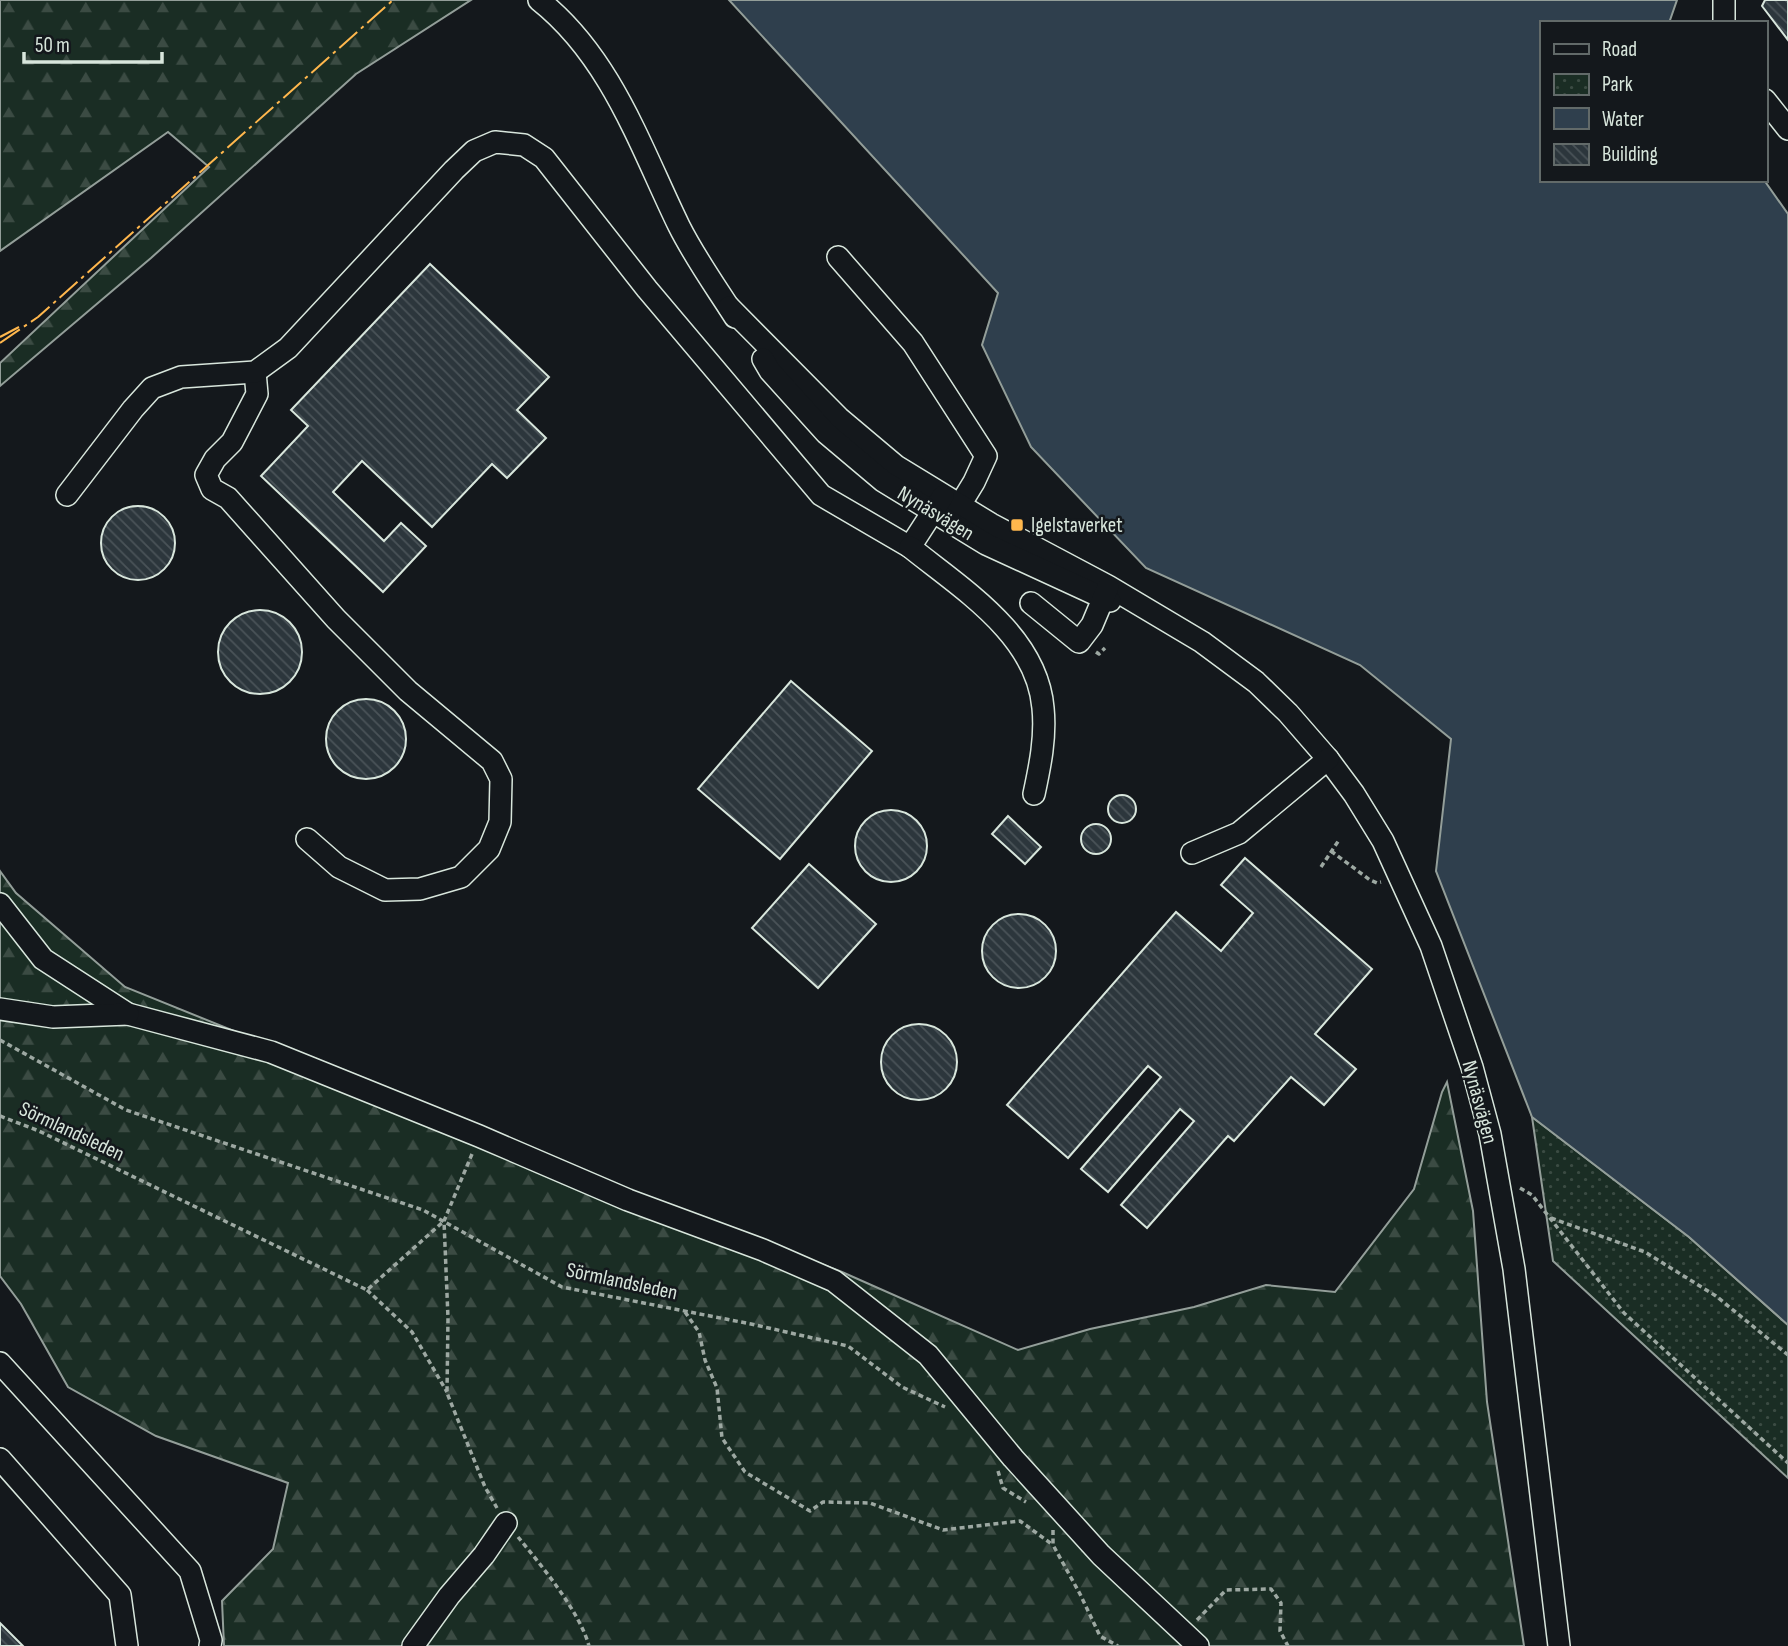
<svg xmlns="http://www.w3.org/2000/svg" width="1788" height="1646" font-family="'Sofia Sans Condensed',sans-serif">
  <defs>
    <pattern id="forest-firs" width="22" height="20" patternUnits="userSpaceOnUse" patternTransform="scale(1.75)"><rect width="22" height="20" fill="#1a2d24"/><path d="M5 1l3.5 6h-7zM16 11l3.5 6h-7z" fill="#3b4b43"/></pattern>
    <pattern id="park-dots" width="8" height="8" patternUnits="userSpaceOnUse" patternTransform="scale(1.75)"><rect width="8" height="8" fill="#1a2d24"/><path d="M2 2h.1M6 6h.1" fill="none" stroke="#3b4b43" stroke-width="1.8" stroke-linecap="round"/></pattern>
    <pattern id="building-back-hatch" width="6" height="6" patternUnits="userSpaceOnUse" patternTransform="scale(1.75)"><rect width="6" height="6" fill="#2c363c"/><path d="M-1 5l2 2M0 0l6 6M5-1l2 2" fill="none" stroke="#4a5358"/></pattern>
  </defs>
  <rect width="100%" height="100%" fill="#14181c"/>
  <!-- forest -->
  <g fill="url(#forest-firs)" stroke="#939e99" stroke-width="2">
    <polygon points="0,0 471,0 356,74 151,258 0,386 0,363 209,167 168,132 0,251"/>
    <polygon points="0,871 16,893 125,987 601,1179 842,1272 1018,1350 1090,1329 1194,1307 1266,1285 1335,1292 1414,1189 1442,1092 1447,1082 1473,1211 1487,1402 1524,1646 224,1646 222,1601 273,1549 288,1483 156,1436 68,1387 21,1304 0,1276"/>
  </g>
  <!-- park -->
  <polygon fill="url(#park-dots)" stroke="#939e99" stroke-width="2" points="1532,1117 1689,1237 1788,1325 1788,1478 1553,1261"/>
  <!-- water -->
  <polygon fill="#2f3f4d" stroke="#939e99" stroke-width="2" points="729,0 1677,0 1669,23 1541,23 1541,180 1764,180 1788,214 1788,1325 1689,1237 1532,1117 1436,871 1451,739 1360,665 1146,568 1031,447 982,345 998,293"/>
  <!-- building -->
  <g fill="url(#building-back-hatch)" stroke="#d8e6dc" stroke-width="2">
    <polygon points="1765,0 1788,0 1788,40 1762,6"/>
    <polygon points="430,264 549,377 517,410 546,438 507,478 492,464 432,527 362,461 333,492 384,541 401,523 426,546 383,592 261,476 308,426 291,410"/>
    <circle cx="138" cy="543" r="37"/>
    <circle cx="260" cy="652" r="42"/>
    <polygon points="791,681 872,751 780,859 698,789"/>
    <circle cx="366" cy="739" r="40"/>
    <circle cx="1122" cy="809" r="14"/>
    <circle cx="891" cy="846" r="36"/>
    <polygon points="1008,816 1041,847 1025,864 992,834"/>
    <circle cx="1096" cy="839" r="15"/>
    <polygon points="1245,858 1372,969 1315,1034 1356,1069 1324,1105 1291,1077 1234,1141 1228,1136 1147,1228 1121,1205 1194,1121 1180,1109 1108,1192 1081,1169 1161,1077 1148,1066 1068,1158 1007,1105 1176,912 1221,951 1253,913 1221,885"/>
    <polygon points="809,864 876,924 818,988 752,928"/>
    <circle cx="1019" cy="951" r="37"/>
    <circle cx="919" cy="1062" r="38"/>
    <polygon points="0,1623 23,1646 0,1646"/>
  </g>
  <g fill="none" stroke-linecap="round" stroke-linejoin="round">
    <defs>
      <g id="minor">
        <path d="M539,0C611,57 640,146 679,226C695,258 716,287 735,317"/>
        <polyline points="1724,0 1724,23"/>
        <polyline points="1765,100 1788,129"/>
        <polyline points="838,257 913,343 986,456 974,482 952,518"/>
        <polyline points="729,307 839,418 896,466 991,524 1108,586 1202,642 1256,682 1288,713 1328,759 1354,794 1383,841 1431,946 1472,1067 1490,1134 1514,1269 1559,1646"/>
        <polyline points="763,359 770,371 826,433 883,481 986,544 1110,601"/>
        <polyline points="255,372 257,394 232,442 215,459 206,475 212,489 228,498 336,619 408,691 492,761 501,779 500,822 489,849 461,877 420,889 385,890 339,867 307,839"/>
        <polyline points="67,495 133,409 152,388 181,377 255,372 288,348 454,170 474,151 495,142 524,145 544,158 647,289 821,495 910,547 943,496"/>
        <path d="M910,547C962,589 1037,635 1043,708C1046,737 1040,766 1034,794"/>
        <polyline points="1031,603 1079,642 1092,625 1108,587"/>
        <polyline points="1192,853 1239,833 1328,759"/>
        <polyline points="0,904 43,959 128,1014 271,1052 479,1136 628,1200 763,1250 834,1281 928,1355 1013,1458 1101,1555 1198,1646"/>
        <polyline points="0,1009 53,1017 128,1014"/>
        <polyline points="0,1363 190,1571 211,1640 210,1646"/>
        <polyline points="0,1459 120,1595 127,1646"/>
        <polyline points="413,1646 449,1596 484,1555 506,1523"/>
      </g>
    </defs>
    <!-- minor casing -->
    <use href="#minor" stroke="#d8e6dc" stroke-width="24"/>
    <!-- path -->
    <g stroke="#9da8a2" stroke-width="3.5" stroke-dasharray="5 3.5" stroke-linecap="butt">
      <polyline points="1096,652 1099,654 1105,648"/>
      <polyline points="1331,851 1370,880 1377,883 1381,882"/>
      <polyline points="1321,867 1339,840"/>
      <polyline points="0,1040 126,1110 423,1210 562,1287 751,1324 848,1346 902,1387 945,1407"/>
      <polyline points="0,1116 39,1131 367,1290 444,1221"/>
      <polyline points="472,1154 444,1221 448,1318 447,1393 485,1487 497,1508"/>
      <polyline points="1520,1188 1532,1195 1624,1313 1788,1463"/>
      <polyline points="1551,1218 1645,1252 1716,1296 1788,1355"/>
      <polyline points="367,1290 412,1332 447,1392"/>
      <polyline points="685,1312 699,1332 705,1360 717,1388 722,1438 745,1472 810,1511 823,1502 870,1503 943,1530 1020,1521 1053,1545"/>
      <polyline points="998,1471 1003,1488 1026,1502"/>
      <polyline points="1053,1530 1053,1545 1080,1594 1100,1636 1118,1646"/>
      <path d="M518,1537C541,1565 580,1612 589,1646"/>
      <polyline points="1197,1620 1226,1590 1271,1589 1281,1603 1280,1631 1288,1646"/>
    </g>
    <!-- minor -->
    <use href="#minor" stroke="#14181c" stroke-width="21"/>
    <!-- power -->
    <g stroke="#ffb74d" stroke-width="2" stroke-dasharray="24 5 3.5 5" stroke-linecap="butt">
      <polyline points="0,337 19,327"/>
      <polyline points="0,343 38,317 393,0"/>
    </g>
  </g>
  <!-- markers -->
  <rect fill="#ffb74d" stroke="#14181c" stroke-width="2.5" x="1010" y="518" width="14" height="14" rx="3.5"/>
  <g text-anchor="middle" stroke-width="5" stroke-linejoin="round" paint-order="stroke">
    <!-- street labels -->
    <g font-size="21" fill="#d8e6dc" stroke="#14181c">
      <text transform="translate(936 513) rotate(31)" y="7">Nynäsvägen</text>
      <text transform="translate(1480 1102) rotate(75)" y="7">Nynäsvägen</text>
      <text transform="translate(72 1131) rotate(25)" y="7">Sörmlandsleden</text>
      <text transform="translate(622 1281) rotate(12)" y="7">Sörmlandsleden</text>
    </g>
    <!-- poi labels -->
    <g font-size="21" fill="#d8e6dc" stroke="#14181c" text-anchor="start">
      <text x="1031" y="532">Igelstaverket</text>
    </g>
  </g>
  <!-- legend -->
  <rect x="1540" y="21" width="228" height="161" fill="#14181c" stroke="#626a69" stroke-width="2"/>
  <rect x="1554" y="44" width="35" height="10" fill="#14181c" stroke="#626a69" stroke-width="2"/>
  <text x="1602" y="56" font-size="21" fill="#d8e6dc">Road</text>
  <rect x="1554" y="74" width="35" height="21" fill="url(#park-dots)" stroke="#626a69" stroke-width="2"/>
  <text x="1602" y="91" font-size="21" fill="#d8e6dc">Park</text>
  <rect x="1554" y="108" width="35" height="21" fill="#2f3f4d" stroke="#626a69" stroke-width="2"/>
  <text x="1602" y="126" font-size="21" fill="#d8e6dc">Water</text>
  <rect x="1554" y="144" width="35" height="21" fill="url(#building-back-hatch)" stroke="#626a69" stroke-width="2"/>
  <text x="1602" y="161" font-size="21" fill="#d8e6dc">Building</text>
  <!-- scale -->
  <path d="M24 52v10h138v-10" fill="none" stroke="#d8e6dc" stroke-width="3.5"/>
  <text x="35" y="52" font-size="21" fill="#d8e6dc" stroke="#14181c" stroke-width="5" paint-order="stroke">50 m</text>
</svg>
